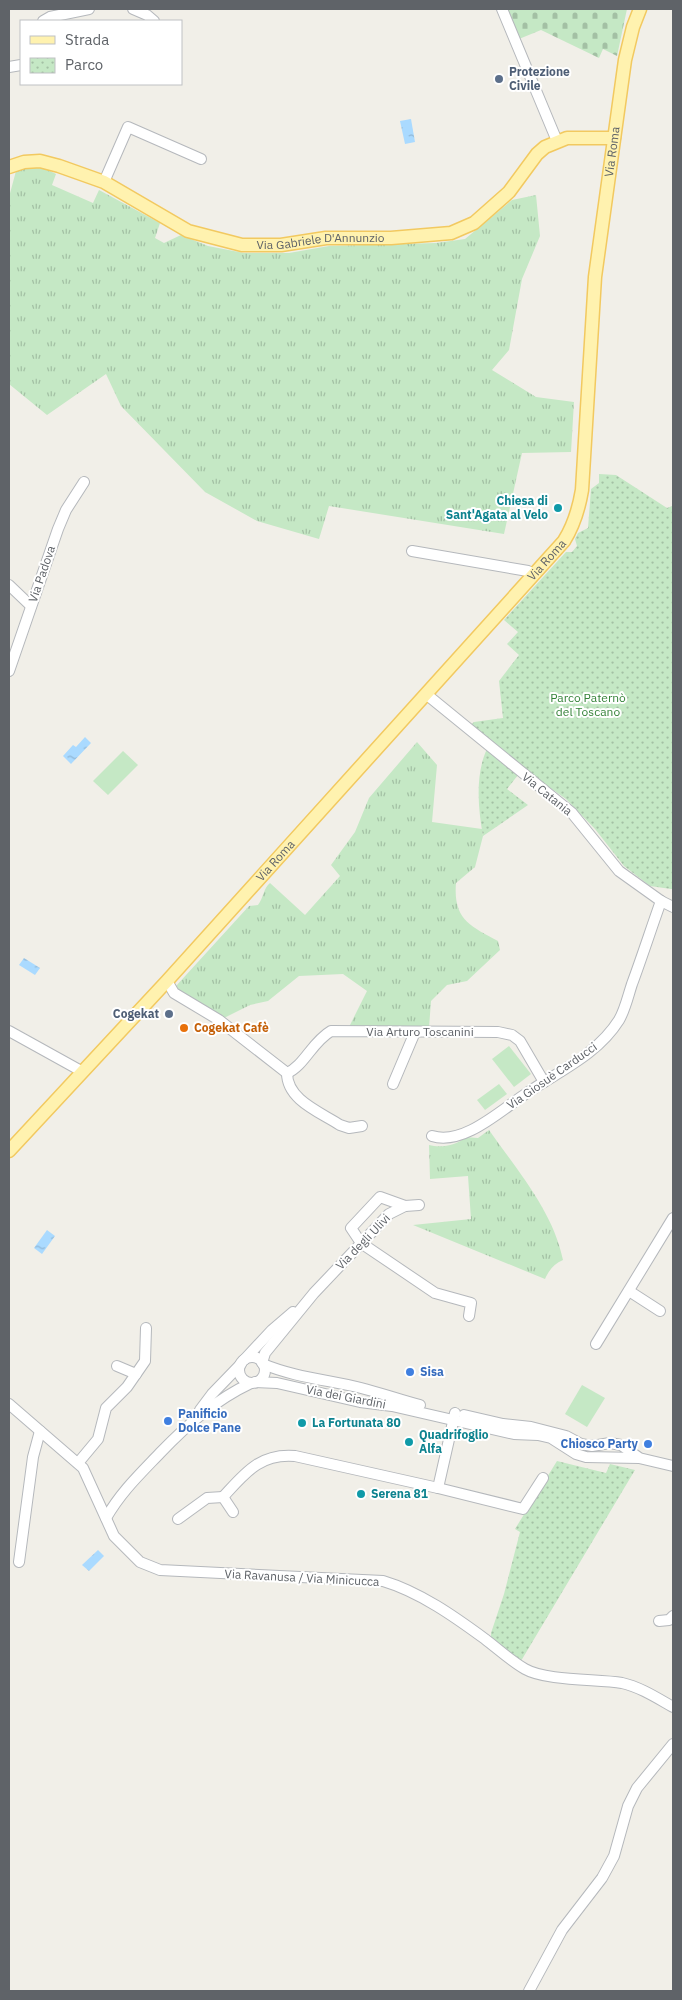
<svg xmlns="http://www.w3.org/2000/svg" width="682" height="2000" font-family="'IBM Plex Sans',sans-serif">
  <defs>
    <pattern id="grass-tufts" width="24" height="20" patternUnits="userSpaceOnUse" patternTransform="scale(1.25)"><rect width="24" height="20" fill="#c5e8c5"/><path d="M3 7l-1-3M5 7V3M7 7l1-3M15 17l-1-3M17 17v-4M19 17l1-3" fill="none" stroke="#a3c0a4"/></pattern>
    <pattern id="cemetery-stones" width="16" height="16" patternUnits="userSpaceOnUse" patternTransform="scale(1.25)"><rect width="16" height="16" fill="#c5e8c5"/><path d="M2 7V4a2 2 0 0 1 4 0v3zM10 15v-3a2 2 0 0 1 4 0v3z" fill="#a3c0a4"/></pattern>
    <pattern id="park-dots" width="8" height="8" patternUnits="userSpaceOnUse" patternTransform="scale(1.25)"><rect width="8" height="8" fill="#c5e8c5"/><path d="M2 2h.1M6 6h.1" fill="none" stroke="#a3c0a4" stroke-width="1.8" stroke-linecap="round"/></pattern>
    <pattern id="water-ripples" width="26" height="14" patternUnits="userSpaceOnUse" patternTransform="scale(1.25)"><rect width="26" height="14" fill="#aadaff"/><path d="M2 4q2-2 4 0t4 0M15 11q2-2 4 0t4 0" fill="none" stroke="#8eb4d2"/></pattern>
  </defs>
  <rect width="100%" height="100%" fill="#f1efe8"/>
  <!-- grass -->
  <g fill="url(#grass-tufts)">
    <polygon points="32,167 46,169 56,174 52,185 93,203 99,190 160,223 155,238 164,243 181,235 208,246 244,253 289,253 329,246 436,243 465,239 512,200 536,195 540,236 522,279 509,350 492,370 536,397 574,402 571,452 522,453 504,534 329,506 319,539 257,521 205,492 121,406 106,374 47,415 9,384 9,197 16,171"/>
    <path d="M417,742L437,765L432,822L482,829L483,836L475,867L456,883C453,919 470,926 498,941L500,950L467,981L447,985L431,1001L429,1028L349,1027L367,991L343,974L299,976L268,1001L250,1005L222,1019L182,995L176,986L249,906L258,905C264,897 263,889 270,883L305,915L340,876L331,865L355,832L369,798Z"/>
    <path d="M489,1130C517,1170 553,1211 563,1260C554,1264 549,1270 545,1279L413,1225L471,1219L468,1176L430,1179L429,1145C440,1148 457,1146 465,1137L478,1138Z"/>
  </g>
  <!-- cemetery -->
  <polygon fill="url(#cemetery-stones)" points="506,9 627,9 617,56 603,49 599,58 541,30 519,39"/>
  <!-- park -->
  <g fill="url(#park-dots)">
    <polygon points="599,474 616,475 667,508 672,506 673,499 673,889 671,889 650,886 624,866 595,829 566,799 522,768 470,726 474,722 503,718 499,681 519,655 507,644 518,632 504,620 566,552 572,552 577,546 575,539 578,533 588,528 591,489 599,483"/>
    <path d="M487,749L518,775L507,789L528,805L483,836C478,809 475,774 487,749Z"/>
    <polygon points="557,1461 606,1473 610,1464 635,1470 521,1661 491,1639 491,1633 504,1594 520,1532 515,1529"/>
  </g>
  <!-- pitch -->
  <g fill="#c5e8c5">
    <polygon points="123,751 138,765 108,795 93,781"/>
    <polygon points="509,1046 531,1074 514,1087 492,1059"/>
    <polygon points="499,1084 507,1094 485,1110 477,1100"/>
    <polygon points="582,1385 605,1398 587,1427 565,1414"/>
  </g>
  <!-- water -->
  <g fill="url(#water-ripples)">
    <polygon points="411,119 415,142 405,144 400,121"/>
    <polygon points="85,737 91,743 71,764 63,756 73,745 76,747"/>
    <polygon points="24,958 40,968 35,975 19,965"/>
    <polygon points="47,1230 55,1236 42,1254 34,1248"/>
    <polygon points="98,1550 104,1556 89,1571 82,1565"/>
  </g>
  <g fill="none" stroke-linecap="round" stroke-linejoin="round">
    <defs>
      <g id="minor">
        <polyline points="133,9 147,15 154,21"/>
        <polyline points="502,9 557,141"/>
        <polyline points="43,21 50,17 89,9"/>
        <polyline points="9,67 21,65"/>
        <polyline points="104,182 128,127 201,159"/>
        <polyline points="412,551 528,571 534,574"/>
        <polyline points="9,585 31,606"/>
        <polyline points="9,671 58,529 66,510 84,482"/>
        <polyline points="426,694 572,813 619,871 661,901 673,907"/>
        <polyline points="167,981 174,993 219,1020 287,1073"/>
        <polyline points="9,1031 83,1072"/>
        <path d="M287,1073C304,1066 312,1042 331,1031L498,1032L512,1035L520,1041L544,1082"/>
        <path d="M287,1073C287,1100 320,1112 340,1125L349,1128L362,1126"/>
        <polyline points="393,1084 415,1032"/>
        <path d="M432,1136C464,1146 502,1109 527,1093C559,1071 597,1055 619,1020C625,1010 628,996 632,984C642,957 651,929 661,901"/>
        <polyline points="405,1206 380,1197 351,1228 361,1243 435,1293 471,1303 469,1316"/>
        <polyline points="629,1291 660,1311"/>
        <polyline points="596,1344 673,1218"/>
        <circle cx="252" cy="1370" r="13"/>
        <polyline points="244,1360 272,1330 293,1312"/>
        <polyline points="262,1363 265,1353 314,1293 389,1214 405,1206 419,1205"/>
        <path d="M263,1364C294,1377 328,1380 361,1388C381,1393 400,1400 420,1405"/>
        <polyline points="117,1366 136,1374"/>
        <polyline points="255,1382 277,1383 360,1402 392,1406 514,1434 538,1435 551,1438 576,1454 586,1457 639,1458 673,1466"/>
        <path d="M9,1404L83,1468L114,1536L140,1562L160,1570L383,1581C420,1592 455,1617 485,1639C498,1649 511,1661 525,1669C546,1681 596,1679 622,1683C640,1687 657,1698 673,1707"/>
        <polyline points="200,1410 212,1394 241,1364"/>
        <polyline points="464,1415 503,1424 531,1427 566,1436 581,1444 592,1446 610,1443 621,1445 638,1457"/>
        <polyline points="78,1463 98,1439 106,1408 127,1387 145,1361 146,1328"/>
        <polyline points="438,1488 523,1509 543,1478"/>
        <path d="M223,1497C245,1473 260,1453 295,1456L438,1488L455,1413"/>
        <polyline points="223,1497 233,1512"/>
        <path d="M106,1518C121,1492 139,1475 160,1453C187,1425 215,1400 251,1383"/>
        <polyline points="178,1519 207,1498 223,1497"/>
        <polyline points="19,1562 33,1457 40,1431"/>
        <polyline points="659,1621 669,1620 673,1616"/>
        <polyline points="529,1991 562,1930 602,1878 614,1856 628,1806 637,1788 673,1744"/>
      </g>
      <g id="major">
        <path id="s1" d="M9,167L24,162L40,161L59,166L104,182L188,231L242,245H281L326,238H391L451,233L474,223L509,192L537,154L545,147L567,138H614"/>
        <path id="s2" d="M9,1151L167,981L564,541C574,525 579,508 582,490L595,277L625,60L633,27L640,9"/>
      </g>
    </defs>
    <!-- minor casing -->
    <use href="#minor" stroke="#b5b8bc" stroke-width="12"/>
    <!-- major casing -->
    <use href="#major" stroke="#f2c960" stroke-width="15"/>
    <!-- minor -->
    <use href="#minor" stroke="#fff" stroke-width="10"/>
    <!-- major -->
    <use href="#major" stroke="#fff2af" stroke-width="12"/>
  </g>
  <!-- markers -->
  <g fill="#5c6f8a" stroke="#fff" stroke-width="2">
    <circle cx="499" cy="79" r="5"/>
    <circle cx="169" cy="1014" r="5"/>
  </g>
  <g fill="#0f9aa8" stroke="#fff" stroke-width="2">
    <circle cx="558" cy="508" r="5"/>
    <circle cx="302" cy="1423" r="5"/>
    <circle cx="409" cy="1442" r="5"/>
    <circle cx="361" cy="1494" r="5"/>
  </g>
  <circle fill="#e8710a" stroke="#fff" stroke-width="2" cx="184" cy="1028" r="5"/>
  <g fill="#3f7fe0" stroke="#fff" stroke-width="2">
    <circle cx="410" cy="1372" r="5"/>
    <circle cx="168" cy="1421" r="5"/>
    <circle cx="648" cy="1444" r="5"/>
  </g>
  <g text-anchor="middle" stroke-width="4" stroke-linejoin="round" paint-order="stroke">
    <!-- service labels -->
    <g font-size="12" font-weight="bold" fill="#4e5e75" stroke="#fff" text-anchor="start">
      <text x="509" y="76">Protezione<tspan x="509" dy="14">Civile</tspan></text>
      <text x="159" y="1018" text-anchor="end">Cogekat</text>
    </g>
    <!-- street labels -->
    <g font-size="12" fill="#5f6368" stroke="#fff">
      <text dy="4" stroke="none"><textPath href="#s2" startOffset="1219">Via Roma</textPath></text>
      <text dy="4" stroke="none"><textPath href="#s1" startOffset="331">Via Gabriele D'Annunzio</textPath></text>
      <text dy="4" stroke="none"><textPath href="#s2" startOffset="799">Via Roma</textPath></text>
      <text transform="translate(42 574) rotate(-71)" y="4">Via Padova</text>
      <text transform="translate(547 794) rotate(39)" y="4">Via Catania</text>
      <text dy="4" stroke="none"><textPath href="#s2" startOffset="394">Via Roma</textPath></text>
      <text x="420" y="1036">Via Arturo Toscanini</text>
      <text transform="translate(552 1076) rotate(-35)" y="4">Via Giosuè Carducci</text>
      <text transform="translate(363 1242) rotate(-46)" y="4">Via degli Ulivi</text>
      <text transform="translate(346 1397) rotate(11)" y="4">Via dei Giardini</text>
      <text transform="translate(302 1578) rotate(3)" y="4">Via Ravanusa / Via Minicucca</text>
    </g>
    <!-- culture labels -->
    <g font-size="12" font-weight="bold" fill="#0d838f" stroke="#fff" text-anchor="start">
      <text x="548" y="505" text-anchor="end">Chiesa di<tspan x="548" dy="14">Sant'Agata al Velo</tspan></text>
      <text x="312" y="1427">La Fortunata 80</text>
      <text x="419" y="1439">Quadrifoglio<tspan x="419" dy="14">Alfa</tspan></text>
      <text x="371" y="1498">Serena 81</text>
    </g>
    <!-- park labels -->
    <g font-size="12" fill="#348238" stroke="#fff">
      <text x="588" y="702">Parco Paternò<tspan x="588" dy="14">del Toscano</tspan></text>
    </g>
    <!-- food labels -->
    <g font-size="12" font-weight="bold" fill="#c56008" stroke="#fff" text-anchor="start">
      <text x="194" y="1032">Cogekat Cafè</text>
    </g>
    <!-- shop labels -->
    <g font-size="12" font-weight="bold" fill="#366cbe" stroke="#fff" text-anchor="start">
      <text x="420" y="1376">Sisa</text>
      <text x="178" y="1418">Panificio<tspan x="178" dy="14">Dolce Pane</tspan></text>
      <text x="638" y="1448" text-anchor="end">Chiosco Party</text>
    </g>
  </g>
  <!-- border -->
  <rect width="682" height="2000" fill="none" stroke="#5f6368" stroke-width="20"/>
  <!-- legend -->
  <rect x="20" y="20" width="162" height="65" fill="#ffffff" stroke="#bfc1c3"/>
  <rect x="30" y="36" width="25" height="8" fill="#fff2af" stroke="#bfc1c3"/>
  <text x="65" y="45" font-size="15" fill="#5f6368">Strada</text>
  <rect x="30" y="58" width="25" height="15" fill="url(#park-dots)" stroke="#bfc1c3"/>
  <text x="65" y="70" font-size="15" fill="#5f6368">Parco</text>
</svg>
